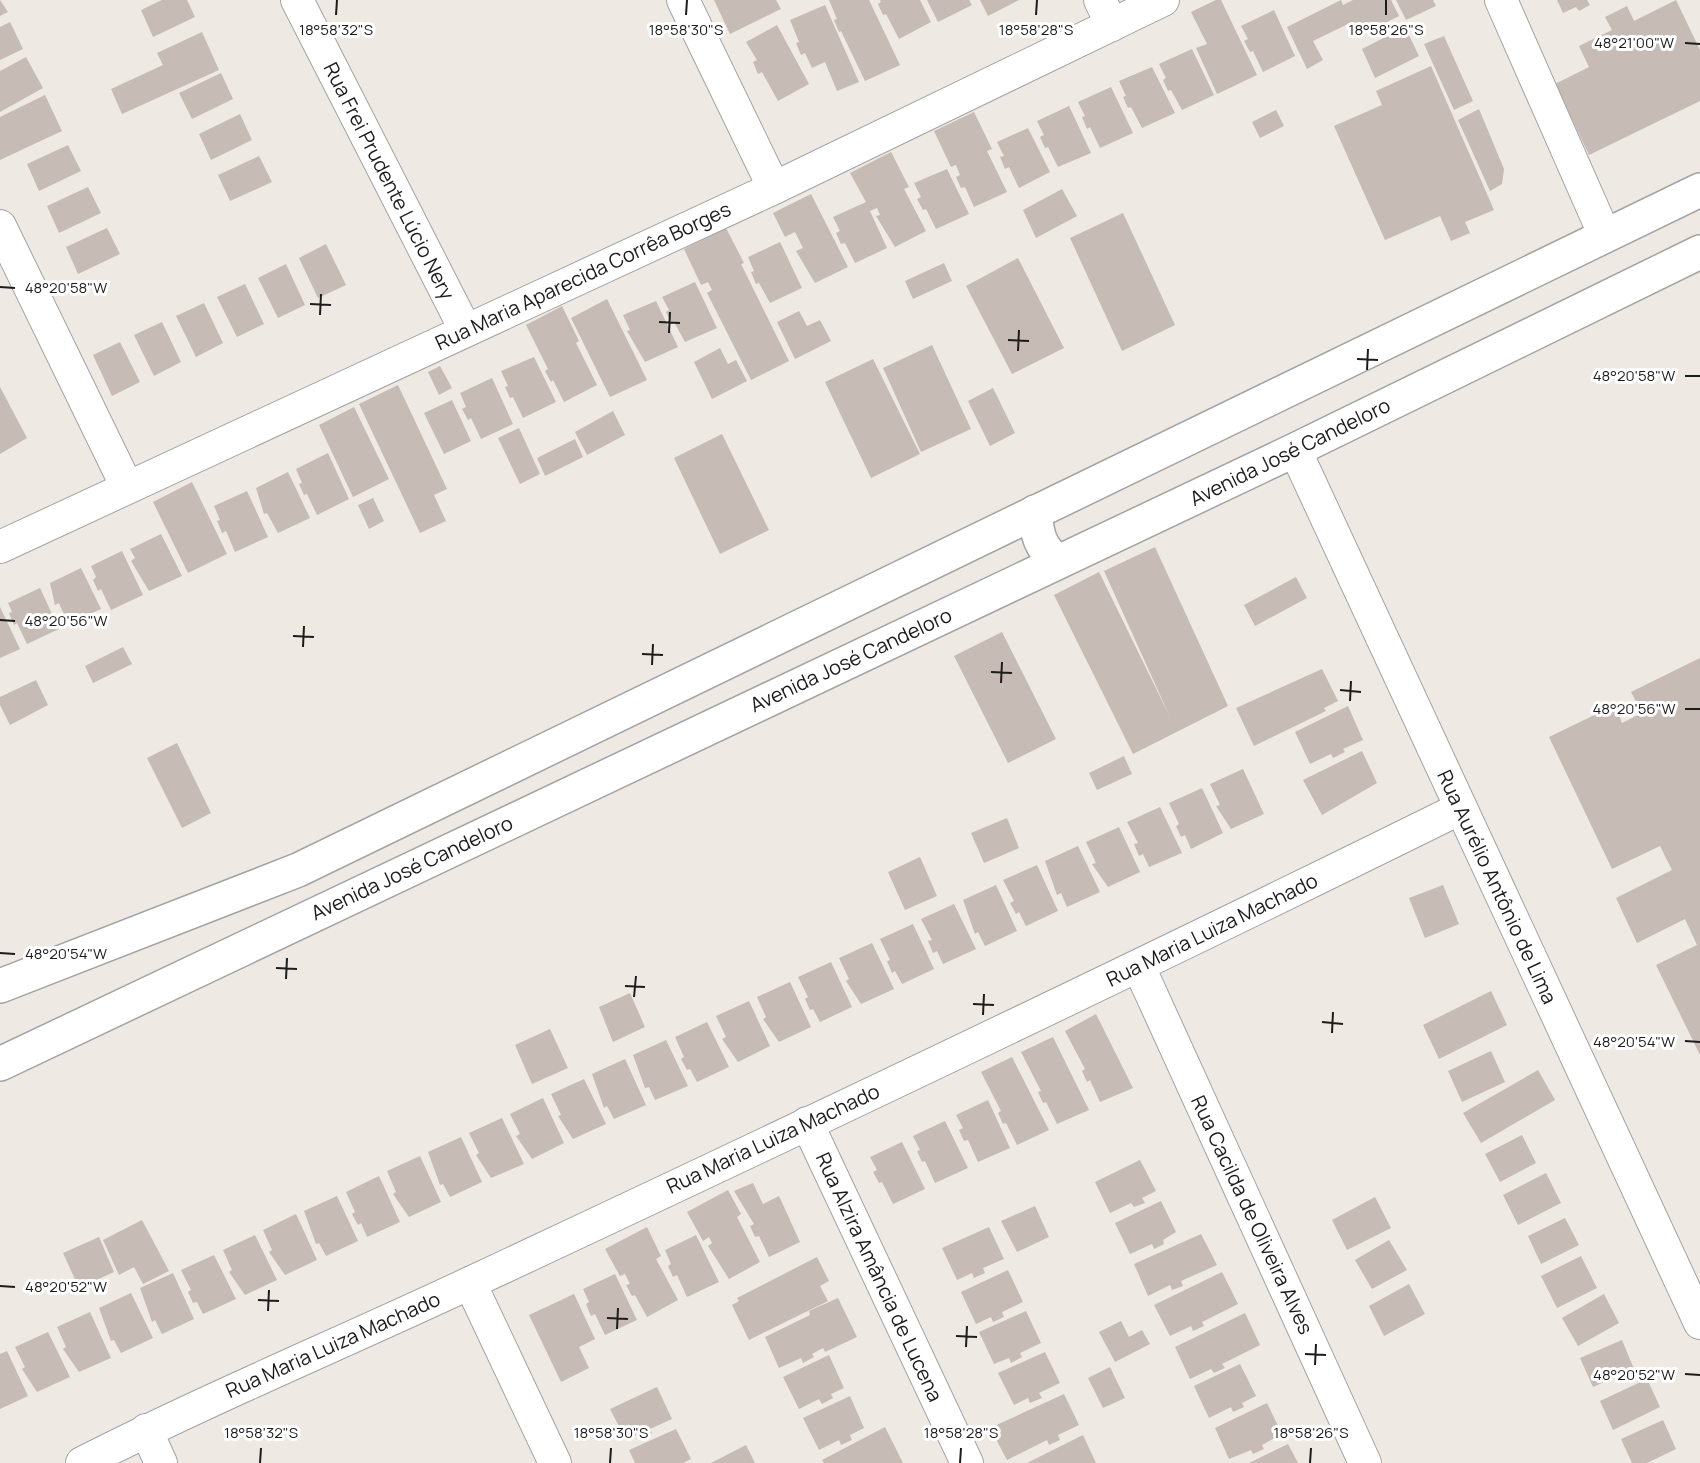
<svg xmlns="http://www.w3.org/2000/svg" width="1700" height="1463" font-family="Manrope,sans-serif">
  <rect width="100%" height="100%" fill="#eee9e2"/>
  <!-- building -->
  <g fill="#c6bbb5">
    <polygon points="0,0 8,12 0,16"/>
    <polygon points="162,0 187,0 195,17 153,37 141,10"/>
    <polygon points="714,0 776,0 781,9 730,34"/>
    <polygon points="829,0 869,0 900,65 865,81 841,31 839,32 834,20 837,19"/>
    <polygon points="880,0 920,0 931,22 899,39 886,14 883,15 878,4 881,2"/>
    <polygon points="927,0 969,0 972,5 938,22"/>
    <polygon points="980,0 1019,0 988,16"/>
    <polygon points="1216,0 1221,0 1257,75 1217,94 1196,48 1207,44 1191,12"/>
    <polygon points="1341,0 1343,5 1353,0 1391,0 1399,16 1357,37 1350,23 1313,41 1323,60 1307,69 1287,27"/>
    <polygon points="1396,0 1433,0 1436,6 1406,20"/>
    <polygon points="1557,0 1587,0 1590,5 1579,11 1576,7 1563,13"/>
    <polygon points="1676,0 1700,50 1700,101 1589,155 1555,84 1589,67 1579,46 1612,30 1605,17 1627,6 1634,21"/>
    <polygon points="825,5 859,82 837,91 825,62 812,68 805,53 801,55 796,43 799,42 790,20"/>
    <polygon points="1274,10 1295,56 1263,72 1253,51 1250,52 1244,41 1248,39 1241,26"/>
    <polygon points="10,22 23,49 0,60 0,27"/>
    <polygon points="777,25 809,84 778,101 762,72 758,74 753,62 757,60 746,42"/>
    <polygon points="1405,27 1419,56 1375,78 1362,49"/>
    <polygon points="202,32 219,70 122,114 111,89 163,65 157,53"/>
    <polygon points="1444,36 1473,101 1454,110 1424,44"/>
    <polygon points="1192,49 1214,95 1182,110 1171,90 1168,91 1163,80 1166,78 1159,64"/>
    <polygon points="26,57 43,88 0,112 0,71"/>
    <polygon points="1431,66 1494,210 1465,222 1470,233 1451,241 1440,216 1385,240 1334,126 1382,105 1376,91"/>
    <polygon points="1152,67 1175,113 1142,128 1131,107 1128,108 1123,97 1126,96 1119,81"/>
    <polygon points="221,73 233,99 192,119 179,93"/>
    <polygon points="1111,87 1133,133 1100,148 1090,127 1087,129 1082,117 1085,116 1078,102"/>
    <polygon points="45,95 62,131 0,160 0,117"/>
    <polygon points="1069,106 1091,153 1058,167 1048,147 1045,148 1040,137 1044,135 1037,121"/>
    <polygon points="1479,109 1504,169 1502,184 1490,191 1458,120"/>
    <polygon points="1276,110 1284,126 1260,138 1252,122"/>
    <polygon points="974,112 992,149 987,151 1007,192 974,207 965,187 961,188 956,177 960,175 956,165 951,167 934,131"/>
    <polygon points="240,114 252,140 211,160 199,134"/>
    <polygon points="1028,128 1050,172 1019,188 1009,167 1005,169 1000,157 1004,156 997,142"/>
    <polygon points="68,145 81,171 39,191 27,164"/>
    <polygon points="891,152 909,187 904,189 926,231 895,247 876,216 880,215 877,208 870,211 887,248 855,263 845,243 841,244 836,233 840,231 833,217 866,202 850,173"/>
    <polygon points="259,156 272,182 230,201 218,175"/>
    <polygon points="947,169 969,214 936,229 926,209 923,210 917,199 921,197 914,183"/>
    <polygon points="88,187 101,213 59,233 47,206"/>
    <polygon points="1062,189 1077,216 1036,238 1023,210"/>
    <polygon points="811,194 848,267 815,283 796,251 803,248 795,232 785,237 773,213"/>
    <polygon points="1123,213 1175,325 1122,351 1070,238"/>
    <polygon points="107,228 120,254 78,274 66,247"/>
    <polygon points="726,228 744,263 741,264 789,361 751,380 707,293 712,290 708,282 701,285 684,249"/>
    <polygon points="780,242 802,288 770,303 759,283 756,284 751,272 754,271 748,257"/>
    <polygon points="326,244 346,285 318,298 299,258"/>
    <polygon points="1018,258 1064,348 1012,374 966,286"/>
    <polygon points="944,263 952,281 913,299 905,281"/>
    <polygon points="286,264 305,305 278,318 258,278"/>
    <polygon points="695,282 717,328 685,342 674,322 671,323 666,312 669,310 662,297"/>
    <polygon points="245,284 264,324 237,337 217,297"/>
    <polygon points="607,299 647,380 610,397 571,318"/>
    <polygon points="656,301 678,347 645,362 627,331 630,330 623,315"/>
    <polygon points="204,303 223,343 196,357 176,316"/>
    <polygon points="562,306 579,341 576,343 597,385 564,402 553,380 551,382 545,371 548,369 526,325"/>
    <polygon points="799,311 807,326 820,320 831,341 795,359 777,322"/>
    <polygon points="162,322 181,362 154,376 134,335"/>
    <polygon points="120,342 140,382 112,396 93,355"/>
    <polygon points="932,345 971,429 921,452 883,368"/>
    <polygon points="720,348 728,364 736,360 747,381 712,399 694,362"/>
    <polygon points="534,357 556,402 523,418 513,397 510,398 505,387 508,386 501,371"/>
    <polygon points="873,359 920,454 871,478 825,382"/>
    <polygon points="440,366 452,388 439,395 428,372"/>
    <polygon points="492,378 513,424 481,439 471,418 468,420 462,409 466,407 460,393"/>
    <polygon points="398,385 447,489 434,495 446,521 420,533 359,404"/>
    <polygon points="0,387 27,438 0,454"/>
    <polygon points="993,388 1015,433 990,446 968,401"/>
    <polygon points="452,400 471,441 444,454 424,413"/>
    <polygon points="354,407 389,479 353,497 319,425"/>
    <polygon points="613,411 625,435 587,455 575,432"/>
    <polygon points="519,428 540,474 520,484 498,438"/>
    <polygon points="722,434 769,530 720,554 674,458"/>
    <polygon points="575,439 583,457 545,476 537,458"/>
    <polygon points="328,453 349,499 317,515 307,494 304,495 299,484 302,483 296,469"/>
    <polygon points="288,472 310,518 278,533 267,513 264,514 256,488"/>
    <polygon points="192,482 227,554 188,573 153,502"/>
    <polygon points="247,491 268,537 235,552 226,531 222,533 217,521 220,520 214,506"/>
    <polygon points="373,498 384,521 369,529 358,505"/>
    <polygon points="161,534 182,576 149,591 131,561 135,558 130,549"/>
    <polygon points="1155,547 1228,706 1133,754 1054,595 1099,572 1170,717 1104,571"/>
    <polygon points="122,551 143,595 111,610 101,589 98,591 93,580 96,577 91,566"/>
    <polygon points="81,568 101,609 68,624 59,603 55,605 50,583"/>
    <polygon points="1296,577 1307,598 1255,626 1244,605"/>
    <polygon points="40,588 59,629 27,644 17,623 14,625 9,613 12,612 8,603"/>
    <polygon points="0,607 20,649 0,658"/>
    <polygon points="1002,632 1056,739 1008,763 954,656"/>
    <polygon points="123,647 132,664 93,683 85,666"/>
    <polygon points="1700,658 1700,1055 1656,965 1697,945 1685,919 1637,943 1616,898 1672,870 1660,846 1612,869 1549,737 1615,705 1622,723 1642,713 1631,692"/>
    <polygon points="1322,669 1338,701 1324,708 1326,711 1254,746 1236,708"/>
    <polygon points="36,680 48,705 10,725 0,705 0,697"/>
    <polygon points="1348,706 1363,740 1343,749 1345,752 1333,758 1331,754 1310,764 1295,732"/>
    <polygon points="177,743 211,813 182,828 147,758"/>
    <polygon points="1362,751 1377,783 1322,815 1303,780"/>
    <polygon points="1124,756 1132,774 1097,790 1089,773"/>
    <polygon points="1243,769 1264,814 1231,829 1216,806 1220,805 1210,784"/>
    <polygon points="1202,788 1223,833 1191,849 1185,835 1181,837 1176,826 1179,824 1169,803"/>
    <polygon points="1160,807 1182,853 1149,867 1143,854 1139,856 1134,844 1138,843 1127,822"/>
    <polygon points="1007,818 1019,848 984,863 971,833"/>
    <polygon points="1119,827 1140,872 1108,887 1092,864 1096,863 1086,842"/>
    <polygon points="1078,846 1100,892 1067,907 1061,893 1057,895 1045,861"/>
    <polygon points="920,857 937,896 905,910 888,872"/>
    <polygon points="1037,865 1058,911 1026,926 1019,912 1016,914 1010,903 1014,901 1003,880"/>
    <polygon points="996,885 1017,931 985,946 978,932 975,934 963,900"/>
    <polygon points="1443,885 1459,924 1425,938 1409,898"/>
    <polygon points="954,904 976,949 943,964 937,951 933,953 928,941 932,940 921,919"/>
    <polygon points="913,924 934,969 902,984 895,971 892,973 887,961 890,960 880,939"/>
    <polygon points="872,943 894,989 861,1004 846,981 849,979 839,958"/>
    <polygon points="831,962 852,1007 820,1022 813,1009 810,1010 805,999 808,997 798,977"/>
    <polygon points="790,982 811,1027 779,1042 763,1019 766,1017 757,997"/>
    <polygon points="1491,991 1507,1025 1439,1059 1423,1025"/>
    <polygon points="630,993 645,1027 613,1042 599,1007"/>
    <polygon points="749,1001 770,1046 738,1062 722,1039 726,1037 716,1016"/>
    <polygon points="1096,1014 1133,1088 1100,1102 1090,1080 1087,1082 1082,1071 1085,1069 1065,1031"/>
    <polygon points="707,1022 729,1067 697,1082 690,1069 687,1070 681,1059 684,1057 675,1037"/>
    <polygon points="550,1029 568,1068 532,1084 515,1045"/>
    <polygon points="1053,1037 1089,1110 1057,1124 1046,1102 1043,1103 1038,1092 1041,1091 1021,1052"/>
    <polygon points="666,1040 688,1086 655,1100 649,1087 645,1088 633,1055"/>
    <polygon points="1491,1051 1505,1082 1462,1102 1448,1071"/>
    <polygon points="1012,1057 1049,1130 1017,1145 1006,1123 1003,1124 998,1113 1001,1111 981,1072"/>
    <polygon points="625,1059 646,1105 614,1119 607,1106 604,1108 592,1074"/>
    <polygon points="1538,1070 1555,1100 1481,1143 1463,1113"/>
    <polygon points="584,1079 606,1124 573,1139 558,1116 561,1115 551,1094"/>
    <polygon points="543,1098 564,1143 532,1159 516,1136 520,1134 510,1114"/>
    <polygon points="988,1100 1010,1148 978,1162 968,1140 964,1141 959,1130 963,1128 956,1115"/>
    <polygon points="502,1118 524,1164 491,1178 476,1155 479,1153 469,1133"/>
    <polygon points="945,1121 968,1168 935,1183 925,1161 922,1162 917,1151 920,1150 913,1136"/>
    <polygon points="1522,1135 1536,1163 1500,1182 1485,1154"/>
    <polygon points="461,1137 482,1182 450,1197 443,1184 440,1185 428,1152"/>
    <polygon points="902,1142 925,1189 893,1204 882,1182 879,1183 873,1172 877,1170 870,1157"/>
    <polygon points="420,1156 441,1202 409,1217 393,1194 396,1192 387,1171"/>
    <polygon points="1140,1160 1156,1191 1142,1198 1145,1203 1134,1207 1131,1203 1110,1213 1095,1182"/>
    <polygon points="1546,1173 1561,1203 1518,1225 1503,1195"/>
    <polygon points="379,1176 400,1222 367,1237 361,1223 358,1225 352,1214 355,1212 346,1192"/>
    <polygon points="753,1183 763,1204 779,1196 800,1242 769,1257 759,1236 755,1237 750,1226 754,1224 734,1191"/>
    <polygon points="728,1190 741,1214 737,1217 760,1262 729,1279 708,1246 712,1243 709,1237 703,1241 687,1212"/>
    <polygon points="337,1196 358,1241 326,1256 319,1243 316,1244 304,1211"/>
    <polygon points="1375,1197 1391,1228 1347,1250 1332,1220"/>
    <polygon points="1161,1201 1176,1232 1163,1240 1164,1244 1154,1249 1152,1244 1130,1254 1115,1223"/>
    <polygon points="1035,1206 1049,1237 1017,1252 1001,1221"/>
    <polygon points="296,1214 317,1260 285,1275 269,1252 272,1250 263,1230"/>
    <polygon points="1565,1218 1579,1245 1541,1264 1528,1236"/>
    <polygon points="142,1220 169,1271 143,1284 134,1267 119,1275 103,1240"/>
    <polygon points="647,1227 661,1256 656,1259 678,1300 647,1317 635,1295 632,1296 626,1285 630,1284 625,1274 620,1276 605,1249"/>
    <polygon points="989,1227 1004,1259 983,1268 985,1273 974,1278 972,1273 957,1280 942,1248"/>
    <polygon points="1201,1234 1217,1265 1181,1281 1183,1286 1172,1290 1170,1285 1148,1296 1134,1264"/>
    <polygon points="255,1235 277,1280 245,1295 229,1272 232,1270 223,1250"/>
    <polygon points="696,1235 719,1282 687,1297 677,1275 673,1277 668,1266 671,1264 665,1250"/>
    <polygon points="99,1237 114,1272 79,1288 63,1253"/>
    <polygon points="1389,1240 1407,1270 1372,1289 1355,1260"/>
    <polygon points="214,1255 236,1299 203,1314 197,1302 193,1303 188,1292 191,1290 181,1270"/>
    <polygon points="1581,1256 1597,1288 1557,1308 1541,1276"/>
    <polygon points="817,1257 829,1281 820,1286 828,1301 749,1340 732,1305 739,1301 737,1298"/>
    <polygon points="1008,1270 1023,1302 1002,1312 1004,1317 993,1322 991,1317 976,1324 961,1292"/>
    <polygon points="1222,1272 1238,1304 1202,1322 1204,1326 1193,1331 1191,1326 1170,1336 1154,1305"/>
    <polygon points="173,1273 194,1319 162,1334 155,1320 152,1322 140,1288"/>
    <polygon points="615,1274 637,1320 605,1335 595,1314 591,1316 586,1304 589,1302 583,1289"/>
    <polygon points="1409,1284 1425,1314 1384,1336 1369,1306"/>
    <polygon points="131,1293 153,1338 121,1353 114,1340 111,1341 99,1308"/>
    <polygon points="574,1294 595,1339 579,1347 589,1368 561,1382 529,1315"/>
    <polygon points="1604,1294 1619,1323 1578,1346 1562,1318"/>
    <polygon points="838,1298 857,1337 825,1352 823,1348 812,1354 814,1357 803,1363 801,1358 779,1368 765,1337 810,1315 809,1311"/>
    <polygon points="1026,1311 1041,1343 1020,1353 1022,1357 1011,1363 1009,1358 994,1364 979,1332"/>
    <polygon points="90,1312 111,1358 79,1372 63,1349 66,1347 57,1327"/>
    <polygon points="1245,1313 1260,1345 1222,1364 1225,1368 1214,1373 1211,1369 1190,1379 1175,1347"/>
    <polygon points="1121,1321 1129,1337 1142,1330 1150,1344 1115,1362 1099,1332"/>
    <polygon points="48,1332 70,1377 37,1392 22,1369 25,1367 15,1347"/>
    <polygon points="1622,1340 1634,1369 1593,1387 1580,1358"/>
    <polygon points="7,1351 28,1396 0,1409 0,1354"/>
    <polygon points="1045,1352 1060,1383 1039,1393 1042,1398 1030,1403 1028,1398 1014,1405 998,1373"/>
    <polygon points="829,1355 844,1388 831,1394 833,1398 822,1404 819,1399 799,1409 783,1377"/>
    <polygon points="1240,1364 1256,1396 1242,1403 1244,1407 1233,1412 1231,1407 1209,1418 1194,1386"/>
    <polygon points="1110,1367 1125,1398 1103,1408 1088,1378"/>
    <polygon points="1647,1379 1660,1407 1613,1430 1600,1401"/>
    <polygon points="657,1387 672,1419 650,1429 652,1433 642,1438 639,1434 626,1440 610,1409"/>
    <polygon points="1064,1394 1079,1425 1058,1435 1060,1440 1049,1445 1047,1440 1007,1460 990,1428"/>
    <polygon points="850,1396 864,1428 850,1435 852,1440 841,1445 839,1440 819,1450 803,1418"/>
    <polygon points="1267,1403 1282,1434 1262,1445 1264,1449 1253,1454 1251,1450 1229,1459 1215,1428"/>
    <polygon points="1663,1420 1676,1449 1647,1463 1632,1463 1621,1439"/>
    <polygon points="885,1427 903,1463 824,1463 822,1460"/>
    <polygon points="676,1429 691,1459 683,1463 635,1463 629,1450"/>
    <polygon points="1083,1435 1096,1463 1027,1463"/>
    <polygon points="1288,1444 1298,1463 1249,1463"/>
    <polygon points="746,1445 755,1463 711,1463"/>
  </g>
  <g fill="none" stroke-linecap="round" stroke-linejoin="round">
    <defs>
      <g id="minor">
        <polyline points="297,0 465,329"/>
        <polyline points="683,0 774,188"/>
        <polyline points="1100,0 1112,25"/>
        <polyline points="1501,0 1605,236"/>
        <polyline points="0,226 127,487"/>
        <polyline points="1295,450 1700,1323"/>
        <polyline points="0,547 774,188 1163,0"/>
        <polyline points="1139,967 1365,1463"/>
        <polyline points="807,1123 967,1463"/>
        <polyline points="470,1283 555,1463"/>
        <polyline points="146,1430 161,1463"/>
        <path d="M82,1463C210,1398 342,1343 472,1282C803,1127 1133,970 1461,808"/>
      </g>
      <g id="tertiary">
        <path d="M1035,512C1037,535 1040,548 1058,562"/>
        <polyline points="0,986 298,870 1700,190"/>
        <polyline points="0,1064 1295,450 1700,252"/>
      </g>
    </defs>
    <!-- minor casing -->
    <use href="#minor" stroke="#a3a3a3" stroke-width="34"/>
    <!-- tertiary casing -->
    <use href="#tertiary" stroke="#a3a3a3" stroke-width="36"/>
    <!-- minor -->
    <use href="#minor" stroke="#fff" stroke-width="32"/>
    <!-- tertiary -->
    <use href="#tertiary" stroke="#fff" stroke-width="33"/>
  </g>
  <!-- ticks -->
  <path fill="none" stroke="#1c1c1c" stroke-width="2" d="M336,15L337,0M686,15L687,0M1036,15L1037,0M1386,15V0M1685,43L1700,44M0,287L15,288M310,304L331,305M320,315L321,294M659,322L680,323M669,333L670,312M1008,340L1029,341M1018,351L1019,330M1357,359L1378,360M1367,370L1368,349M1685,376H1700M0,620L15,621M293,636L314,637M303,647L304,626M642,654L663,655M652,665L653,644M991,672L1012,673M1001,683L1002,662M1340,690L1361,692M1350,701L1351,681M1685,709H1700M0,953L15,954M276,968L297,969M286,979L287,958M625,986L645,987M634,997L636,976M973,1004L994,1005M983,1015L984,994M1322,1022L1343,1024M1332,1033L1333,1012M1685,1041L1700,1042M0,1286L15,1287M258,1300L279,1301M268,1311L269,1290M607,1318L628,1319M617,1329L618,1308M956,1336L977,1337M966,1347L967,1326M1305,1354L1326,1355M1315,1365L1316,1344M1685,1374L1700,1375M260,1463L261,1448M610,1463L611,1448M960,1463L961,1448M1310,1463L1311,1448"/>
  <g text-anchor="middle" stroke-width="6" stroke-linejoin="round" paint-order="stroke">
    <!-- street labels -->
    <g font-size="20" fill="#1c1c1c" stroke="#fff">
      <text transform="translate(389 181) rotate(63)" y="7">Rua Frei Prudente Lúcio Nery</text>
      <text transform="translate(583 276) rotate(-25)" y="7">Rua Maria Aparecida Corrêa Borges</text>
      <text transform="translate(1290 452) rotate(-26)" y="7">Avenida José Candeloro</text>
      <text transform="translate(851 660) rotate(-25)" y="7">Avenida José Candeloro</text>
      <text transform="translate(412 868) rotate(-25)" y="7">Avenida José Candeloro</text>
      <text transform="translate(1497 887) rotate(65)" y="7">Rua Aurélio Antônio de Lima</text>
      <text transform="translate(1212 930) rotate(-26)" y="7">Rua Maria Luiza Machado</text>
      <text transform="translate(773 1139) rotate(-25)" y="7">Rua Maria Luiza Machado</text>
      <text transform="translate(1252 1215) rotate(65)" y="7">Rua Cacilda de Oliveira Alves</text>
      <text transform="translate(879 1277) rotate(65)" y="7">Rua Alzira Amância de Lucena</text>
      <text transform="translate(333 1345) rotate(-24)" y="7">Rua Maria Luiza Machado</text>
    </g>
  </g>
  <g font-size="15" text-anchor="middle" fill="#1c1c1c" stroke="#fff" stroke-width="6" stroke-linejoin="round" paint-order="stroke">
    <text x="336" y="35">18°58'32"S</text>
    <text x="686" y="35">18°58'30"S</text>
    <text x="1036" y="35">18°58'28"S</text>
    <text x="1386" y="35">18°58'26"S</text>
    <text x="1634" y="48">48°21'00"W</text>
    <text x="66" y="293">48°20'58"W</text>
    <text x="1634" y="381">48°20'58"W</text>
    <text x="66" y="626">48°20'56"W</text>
    <text x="1634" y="714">48°20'56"W</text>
    <text x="66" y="959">48°20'54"W</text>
    <text x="1634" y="1047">48°20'54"W</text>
    <text x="66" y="1292">48°20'52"W</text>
    <text x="1634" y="1380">48°20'52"W</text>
    <text x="261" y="1438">18°58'32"S</text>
    <text x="611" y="1438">18°58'30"S</text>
    <text x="961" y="1438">18°58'28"S</text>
    <text x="1311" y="1438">18°58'26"S</text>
  </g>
</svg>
